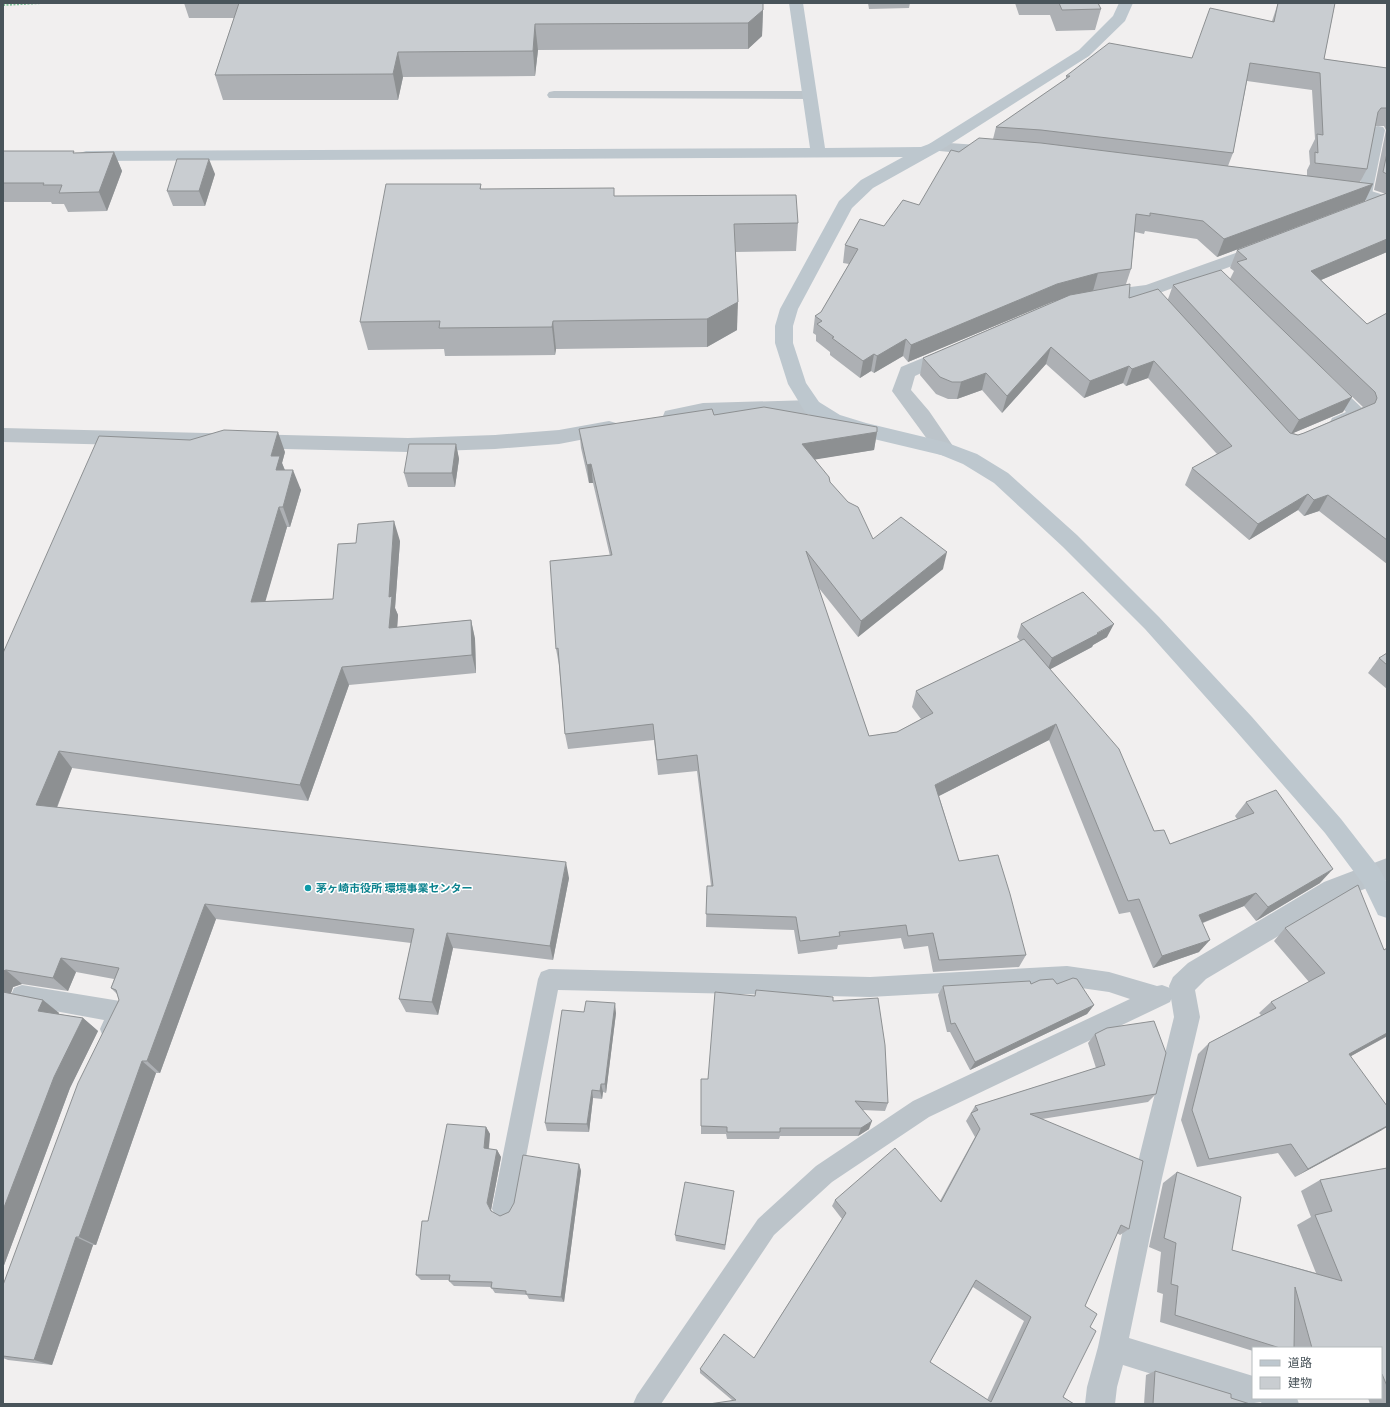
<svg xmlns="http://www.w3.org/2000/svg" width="1390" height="1407" font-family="'Fira Sans','Noto Sans JP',sans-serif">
  <rect width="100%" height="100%" fill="#f1efef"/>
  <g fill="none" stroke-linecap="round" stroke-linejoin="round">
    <!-- path -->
    <polyline stroke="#7ec49a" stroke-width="2" stroke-dasharray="2 1.5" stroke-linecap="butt" points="3,5 41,3"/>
    <!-- lane -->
    <g fill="#bcc4ca" fill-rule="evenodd">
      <polygon points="554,91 809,91 814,92 816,95 814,98 809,99 549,98 547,95 549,92"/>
      <polygon points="1378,126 1383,127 1385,130 1372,194 1370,197 1360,197 1358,194 1371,130 1373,127"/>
      <path d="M1329,380L1335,382L1364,410L1366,414C1361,423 1341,429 1332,426L1330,422L1332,418L1346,412L1321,386L1323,382Z"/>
      <polygon points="1067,966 1109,972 1157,986 1162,985 1170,988 1173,995 1170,1002 1166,1004 929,1117 832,1182 774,1235 661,1404 633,1404 637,1395 758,1219 816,1166 913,1101 1130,999 1109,992 1067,986 870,997 558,990 516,1209 512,1217 504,1221 496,1217 492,1209 538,979 541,972 549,969 870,977"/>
      <polygon points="22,985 120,1001 128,1004 131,1012 119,1037 111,1040 103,1037 100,1029 104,1020 22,1005 14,1002 11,995 14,988"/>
    </g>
    <!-- street -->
    <g fill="#bcc4ca" fill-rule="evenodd">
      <polygon points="935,142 992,146 998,148 1000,151 998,154 992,156 929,150 927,147 929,144"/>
      <polygon points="1338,185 1365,189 1387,196 1387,206 1362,199 1332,194 1330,190 1332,186"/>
      <polygon points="1261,244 1267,245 1269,249 1267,253 1154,295 1099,303 1093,301 1090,297 1093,293 1099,291 1146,285"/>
      <polygon points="949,347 955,349 958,353 955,357 915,376 911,390 929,411 955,449 952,454 945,456 938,454 892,391 901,367"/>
      <polygon points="812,400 819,402 821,407 819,412 812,414 703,417 672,423 665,421 663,416 665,411 703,403"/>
      <polygon points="609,421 616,423 618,428 616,433 559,444 495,449 408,452 3,442 3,428 408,438 495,435 559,430"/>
      <polygon points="1387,858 1387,880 1342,898 1206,979 1195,990 1200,1017 1162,1178 1129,1338 1253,1376 1253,1398 1297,1398 1299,1404 1262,1404 1261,1402 1247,1404 1123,1365 1117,1387 1115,1404 1085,1404 1087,1387 1098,1347 1134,1178 1174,1017 1169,986 1173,977 1188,963 1324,882"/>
    </g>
    <!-- secondary -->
    <polygon fill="#bdc7ce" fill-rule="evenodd" points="789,3 803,3 825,148 921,147 929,144 1079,50 1113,16 1119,3 1133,3 1125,21 1089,56 941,150 873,188 852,208 798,309 793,326 793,343 806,383 819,402 840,415 866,423 945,442 977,454 1008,473 1077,535 1159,617 1252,717 1341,819 1379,868 1387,883 1387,918 1378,915 1363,884 1325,833 1236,731 1145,629 1063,547 994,483 963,464 941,455 857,435 826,425 805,412 788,384 775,343 775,326 780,309 839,201 861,180 903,157 86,161 80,159 78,156 80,153 86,151 810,148"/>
  </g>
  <!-- wall -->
  <g fill="#adb0b4" fill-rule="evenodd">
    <polygon points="184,3 763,3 763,10 762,36 748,49 538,50 535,76 403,77 398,100 223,100 215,75 234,18 189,18"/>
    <polygon points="868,3 910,3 909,8 869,9"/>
    <polygon points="1015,3 1098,3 1101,9 1095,30 1056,31 1050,15 1019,15"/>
    <path d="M1278,3H1335L1324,59L1387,68V252L1321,280L1367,324L1387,313V564L1319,511L1304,516L1298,510L1249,540L1185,485L1192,468L1217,454L1148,378L1126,386L1123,383L1084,398L1046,364L1002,413L982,390L957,399H948L936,394L920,375L923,358L1060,299L1052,302L908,362L903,356L874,373L871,371L860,378L830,355V352L816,341V335L813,333L815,316L821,312L849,264L843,263L845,245L884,226L919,205L959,152L993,139L996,127L1066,79V76L1192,58L1272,21ZM1247,81L1312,90L1315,139L1309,151L1310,164L1307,170V176L1228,166L1233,153ZM1375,126H1384L1386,130L1374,190L1386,194L1237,250L1230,268L1234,271L1230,279L1173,285L1168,299L1129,298L1126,284L1131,269L1135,232L1144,234L1145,231L1197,239L1217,257L1365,201L1360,182L1367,169ZM1298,345L1363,407L1304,433L1298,435L1293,433L1343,412Z"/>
    <polygon points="3,151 75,153 114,152 122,171 107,211 68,212 64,204 52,204 51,202 3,202"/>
    <polygon points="215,174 205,206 173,206 167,191"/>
    <polygon points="481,184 481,189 614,196 798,223 796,251 735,252 737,330 707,347 556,349 555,355 445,356 444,349 368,350 360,322"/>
    <polygon points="714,415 877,432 874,450 815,459 830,482 873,539 943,569 858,637 818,587 869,736 897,732 921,719 912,707 916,691 1020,641 1017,637 1021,624 1107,637 1093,645 1092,647 1050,669 1154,831 1170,844 1237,819 1235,816 1246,802 1320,883 1256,921 1244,906 1203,923 1199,952 1153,968 1130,912 1119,914 1049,740 939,796 959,861 1026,955 1019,967 933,972 928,946 904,949 901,938 838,945 837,949 798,954 794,930 706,927 707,886 711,886 697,771 658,775 654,740 568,749 565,734 559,665 556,649 610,556 593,483 589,483 581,448 579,429"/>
    <polygon points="456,444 459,459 455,487 408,487 404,473"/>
    <polygon points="285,452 282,463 285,470 301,490 290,527 287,527 265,601 333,599 400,541 395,608 398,615 397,627 471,620 475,639 476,673 349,685 308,801 72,768 57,808 569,878 553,960 453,948 438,1015 406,1012 399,999 411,943 216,919 160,1073 156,1073 96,1245 93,1245 52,1365 8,1360 3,1358 3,1356 119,1000 117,994 111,988 114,979 76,972 68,991 22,984 13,987 11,993 43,1000 59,1013 58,1014 83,1018 98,1031 70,1088 3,1268 3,653"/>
    <polygon points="1387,653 1387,689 1368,673 1379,658"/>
    <polygon points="1285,928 1384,950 1387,948 1387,1038 1386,1037 1351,1056 1382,1130 1295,1177 1278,1153 1197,1167 1181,1120 1198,1054 1209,1043 1261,1015 1259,1013 1271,1002 1309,982 1274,941"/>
    <polygon points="1031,984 1094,1005 1087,1014 970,1070 950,1032 947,1032 938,995 943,986"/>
    <polygon points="755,996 833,1001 888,1103 885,1111 862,1110 869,1129 858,1136 780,1136 779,1139 727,1139 726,1134 701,1134 701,1079 708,1079"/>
    <polygon points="584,1012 616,1013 606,1093 603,1092 602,1099 593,1098 589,1132 547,1131 545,1123"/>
    <path d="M1095,1034L1156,1094L1148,1102L1042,1119L1129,1229L1120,1235L1117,1233L1085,1306L1090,1327L1063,1397L1074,1404L732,1400L700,1373V1369L754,1358L842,1219L832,1206L835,1200L940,1201L975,1137L966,1121L975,1106L1096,1068L1088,1043ZM973,1287L1024,1321L987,1400L930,1362Z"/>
    <polygon points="486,1127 490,1134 489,1149 497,1150 501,1157 491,1210 492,1212 500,1216 509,1212 579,1164 581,1171 564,1302 529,1299 527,1295 495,1293 491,1287 454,1286 449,1281 449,1280 421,1280 416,1275 428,1221"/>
    <polygon points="1387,1168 1387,1404 1370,1404 1368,1398 1381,1398 1381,1348 1253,1348 1253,1351 1160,1322 1163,1294 1157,1292 1161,1252 1149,1247 1163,1183 1177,1172 1232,1250 1316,1273 1297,1225 1311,1217 1301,1191 1320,1180"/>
    <polygon points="734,1191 725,1250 676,1241 675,1235"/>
    <polygon points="1155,1371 1231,1398 1250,1404 1144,1404 1146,1375"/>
  </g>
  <!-- shaded-wall -->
  <g fill="#8d9092">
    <polygon points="763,10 762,36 748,49 748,23"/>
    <polygon points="535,24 538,50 535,76 533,51"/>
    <polygon points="398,52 403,77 398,100 393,74"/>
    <polygon points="114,152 122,171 107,211 99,192"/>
    <polygon points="209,159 215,174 205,206 199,191"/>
    <polygon points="1373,184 1365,201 1217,257 1224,239"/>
    <polygon points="1387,239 1387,252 1302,288 1311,271"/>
    <polygon points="1098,273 1093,291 1052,302 908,362 911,345 1057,284"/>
    <polygon points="738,302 737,330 707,347 707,319"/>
    <polygon points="553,321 556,349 555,355 552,327"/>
    <polygon points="906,339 903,356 874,373 877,356"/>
    <polygon points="1051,347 1046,364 1002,413 1007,396"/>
    <polygon points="874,354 871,371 860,378 863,361"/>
    <polygon points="1154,361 1148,378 1126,386 1132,369"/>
    <polygon points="1129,366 1123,383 1084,398 1090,381"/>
    <polygon points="986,373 982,390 957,399 961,382"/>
    <polygon points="1352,397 1343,412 1291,434 1299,420"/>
    <polygon points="278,432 285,452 282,463 287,476 276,470 271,456"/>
    <polygon points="877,432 874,450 800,462 802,444"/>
    <polygon points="456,444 459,459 455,487 452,473"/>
    <polygon points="591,464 593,483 589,483 587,465"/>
    <polygon points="293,470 301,490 290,527 283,507"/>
    <polygon points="1308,494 1298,510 1249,540 1258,524"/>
    <polygon points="1328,495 1319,511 1304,516 1314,500"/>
    <polygon points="279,507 287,527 260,620 251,602"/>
    <polygon points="394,521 400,541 395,608 398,615 396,646 389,628 389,597"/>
    <polygon points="947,552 943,569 858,637 861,621"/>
    <polygon points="471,620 475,639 476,673 472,655"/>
    <polygon points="1114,624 1107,637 1093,645 1092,647 1047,671 1052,658"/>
    <polygon points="342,667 349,685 308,801 300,785"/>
    <polygon points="1056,724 1049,740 931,800 935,785"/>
    <polygon points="59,751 72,768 51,822 36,805"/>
    <polygon points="566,862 569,878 553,960 550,946"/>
    <polygon points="1333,869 1320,883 1256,921 1268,907"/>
    <polygon points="1256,893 1244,906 1189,928 1199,915"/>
    <polygon points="205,904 216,919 160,1073 147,1061"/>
    <polygon points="447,933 453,948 438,1015 432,1002"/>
    <polygon points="1210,940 1199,952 1153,968 1162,956"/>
    <polygon points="61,958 76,972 68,991 53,978"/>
    <polygon points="6,970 22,984 13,987 10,996 3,995 3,971"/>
    <polygon points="43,1000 59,1013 54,1024 38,1011"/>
    <polygon points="615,1003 616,1013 606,1093 605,1084"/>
    <polygon points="1094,1005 1087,1014 970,1070 975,1062"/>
    <polygon points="83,1018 98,1031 70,1088 3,1268 3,1210 54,1077"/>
    <polygon points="1387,1033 1387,1036 1335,1065 1349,1054"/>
    <polygon points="142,1061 156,1073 96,1245 79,1237"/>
    <polygon points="601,1084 603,1092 602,1099 600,1091"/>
    <polygon points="592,1090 593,1098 589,1132 587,1124"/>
    <polygon points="872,1121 869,1129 858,1136 861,1128"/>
    <polygon points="1387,1126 1387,1127 1382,1130 1295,1177 1308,1169"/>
    <polygon points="486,1127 490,1134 488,1155 484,1148"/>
    <polygon points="497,1150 501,1157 491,1210 495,1218 487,1203"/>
    <polygon points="579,1164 581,1171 564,1302 561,1297"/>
    <polygon points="76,1237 93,1245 52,1365 34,1360"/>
  </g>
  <!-- building -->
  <g fill="#c9cdd1" stroke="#8d9092" fill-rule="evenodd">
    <polygon points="239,3 763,3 763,10 748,23 535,24 533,51 398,52 393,74 215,75"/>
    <polygon points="1059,3 1098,3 1101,9 1062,10"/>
    <polygon points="1278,3 1335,3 1324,59 1387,68 1387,108 1381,108 1378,112 1367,169 1315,163 1315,152 1318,153 1317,134 1323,135 1320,73 1250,63 1233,153 1041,130 996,127 1070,76 1066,76 1109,43 1192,58 1210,8 1274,22"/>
    <polygon points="979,138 1041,143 1373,184 1224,239 1203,221 1150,213 1150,216 1136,214 1131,269 1098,273 1057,284 911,345 906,339 877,356 874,354 863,361 832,338 834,337 817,324 822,321 815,316 821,312 858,249 845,245 860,219 884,226 903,200 919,205 951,150 959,152"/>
    <polygon points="3,151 74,151 73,153 114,152 99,192 59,193 62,185 43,185 44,183 3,183"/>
    <polygon points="1387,153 1387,174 1383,172"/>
    <polygon points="177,159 209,159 199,191 167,191"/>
    <polygon points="386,184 481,184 480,189 614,188 614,196 796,195 798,223 734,224 738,302 707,319 553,321 552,327 439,328 440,321 360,322"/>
    <polygon points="1387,193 1387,239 1311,271 1367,324 1387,313 1387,540 1328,495 1314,500 1308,494 1258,524 1192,468 1232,446 1154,361 1132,369 1129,366 1090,381 1051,347 1007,396 986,373 961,382 952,382 940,377 923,358 1070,295 1130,284 1129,298 1158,289 1290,433 1298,435 1304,433 1375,403 1377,398 1375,392 1237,262 1247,259 1237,250"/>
    <polygon points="1221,270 1352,397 1299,420 1173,285"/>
    <polygon points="764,407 877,427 877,432 802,444 829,477 830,482 848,502 858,507 873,539 901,517 947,552 861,621 806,551 869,736 897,732 933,713 916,691 1024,639 1119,749 1154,831 1164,830 1170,844 1254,813 1246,802 1276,790 1333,869 1268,907 1256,893 1199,915 1210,940 1162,956 1139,899 1128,901 1056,724 935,785 959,861 998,855 1010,894 1026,955 939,960 933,933 908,936 906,925 839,932 840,936 800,941 796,917 706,914 707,886 713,886 697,755 657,760 653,724 565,734 558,648 556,649 550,561 612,555 591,464 587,465 579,429 712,409 714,415"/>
    <polygon points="224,430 278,432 271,456 280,456 276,470 293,470 283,507 279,507 251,602 333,599 338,544 356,543 358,524 394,521 389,597 392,596 389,628 471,620 472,655 342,667 300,785 59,751 36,805 566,862 550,946 447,933 432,1002 399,999 414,929 205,904 147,1061 142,1061 79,1237 76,1237 34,1360 3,1356 3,1285 78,1083 119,1000 116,990 111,988 119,968 61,958 53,978 6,970 3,971 3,653 99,436 190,440"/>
    <polygon points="409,444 456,444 452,473 404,473"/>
    <polygon points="1083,592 1114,624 1097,633 1098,634 1052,658 1021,624"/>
    <polygon points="1387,653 1387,665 1379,658"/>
    <polygon points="1358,885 1384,950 1387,948 1387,1033 1349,1054 1387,1106 1387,1126 1308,1169 1291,1144 1209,1159 1192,1110 1209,1043 1276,1008 1271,1002 1325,973 1285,928"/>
    <polygon points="1073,978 1077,979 1094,1005 975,1062 955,1023 951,1024 943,986 1030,981 1031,984 1040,980 1053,979 1057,984"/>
    <polygon points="756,990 833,997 833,1001 878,998 885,1045 888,1103 855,1101 872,1121 861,1128 780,1128 780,1132 727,1132 727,1127 701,1126 701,1079 708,1079 715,992 755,996"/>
    <polygon points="3,992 43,1000 38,1011 83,1018 54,1077 3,1210"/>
    <polygon points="586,1001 615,1003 605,1084 601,1084 600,1091 592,1090 587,1124 545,1123 562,1010 584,1012"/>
    <path d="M1154,1021L1166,1053L1156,1094L1030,1114L1143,1161L1129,1229L1121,1225L1085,1306L1097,1314L1090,1327L1096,1331L1063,1397L1074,1404H709L736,1400L700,1369L724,1334L754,1358L846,1213L835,1200L895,1148L941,1202L980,1129L971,1113L978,1110L975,1106L1105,1065L1095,1034L1107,1028ZM976,1280L1031,1317L991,1402L930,1362Z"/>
    <polygon points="447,1124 486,1127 484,1148 497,1150 487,1203 491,1211 500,1216 509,1212 514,1203 523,1155 579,1164 561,1297 526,1294 526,1291 491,1288 492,1282 449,1281 450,1275 416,1275 422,1221 428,1221"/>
    <polygon points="1387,1168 1387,1386 1382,1374 1381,1374 1381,1348 1312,1348 1295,1287 1294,1348 1280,1348 1175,1315 1178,1286 1171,1284 1176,1243 1164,1238 1177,1172 1241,1197 1232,1250 1342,1281 1315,1215 1332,1211 1320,1180"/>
    <polygon points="685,1182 734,1191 725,1245 675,1235"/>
    <polygon points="1155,1371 1231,1394 1231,1398 1250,1404 1153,1404"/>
  </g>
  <!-- markers -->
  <circle fill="#0f9aa8" stroke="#fff" stroke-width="1.5" cx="308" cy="888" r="4"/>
  <g text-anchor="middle" stroke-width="3" stroke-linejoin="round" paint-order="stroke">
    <!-- culture labels -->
    <g font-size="11" font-weight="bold" fill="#0d838f" stroke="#fff" text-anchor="start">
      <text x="316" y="892">茅ヶ崎市役所 環境事業センター</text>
    </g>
  </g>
  <!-- border -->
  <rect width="1390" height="1407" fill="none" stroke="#49545a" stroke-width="8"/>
  <!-- legend -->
  <rect x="1252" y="1347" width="130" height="52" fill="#ffffff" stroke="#b6bbbd"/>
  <rect x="1260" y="1360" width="20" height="6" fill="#bdc7ce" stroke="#b6bbbd"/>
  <text x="1288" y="1367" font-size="12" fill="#49545a">道路</text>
  <rect x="1260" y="1377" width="20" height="12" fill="#c9cdd1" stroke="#b6bbbd"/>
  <text x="1288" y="1387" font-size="12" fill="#49545a">建物</text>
</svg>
